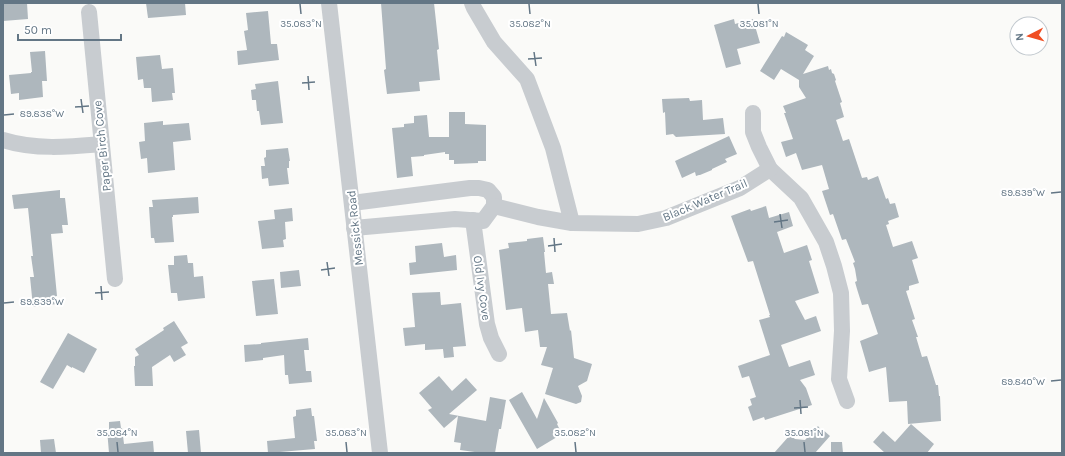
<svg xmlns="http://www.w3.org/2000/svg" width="1065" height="456" font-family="Karla,sans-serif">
  <rect width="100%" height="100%" fill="#fafaf8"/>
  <!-- building -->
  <g fill="#aeb7bd">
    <polygon points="3,3 27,3 28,19 3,21"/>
    <polygon points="146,3 185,3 186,15 148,18"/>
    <polygon points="381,3 434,3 439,49 437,50 440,80 419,82 420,91 387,94 384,70 386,69"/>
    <polygon points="268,11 271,44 277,44 279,60 238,65 237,51 247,50 244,31 248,30 246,13"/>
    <polygon points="734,19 735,24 753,19 760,43 737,49 741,64 726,68 714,25"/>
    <polygon points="786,32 808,45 805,50 814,56 803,74 828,66 829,70 831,69 832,73 834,74 836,80 835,81 842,102 840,103 844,117 836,120 843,141 849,139 862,178 867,177 868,180 878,176 886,199 888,198 890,204 895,203 899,217 888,221 889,224 886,225 893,247 912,241 918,258 912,260 919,283 909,286 909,290 906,291 915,319 912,320 918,337 916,337 922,357 927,356 936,385 938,385 939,396 940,396 941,421 908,424 907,401 889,402 886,367 869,372 860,341 878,334 868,304 862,305 857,289 855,282 857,281 855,269 853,263 855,262 846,239 842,240 833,214 830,215 822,191 829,189 822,165 802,170 796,153 786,157 781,142 793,139 784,113 786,113 783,106 806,98 799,87 799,80 781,69 774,80 760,71 782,36 784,37"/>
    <polygon points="45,51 47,81 42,81 43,97 19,100 19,93 11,94 9,75 31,73 31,72 32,72 30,52"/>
    <polygon points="160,55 162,69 173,68 175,93 172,93 173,100 152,102 151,88 144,88 143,79 138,80 136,57"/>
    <polygon points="278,81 283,123 261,125 259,111 257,111 256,100 252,100 251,90 256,89 255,84"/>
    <polygon points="689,98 690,101 702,100 703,120 723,118 725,134 676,137 673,134 666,135 665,112 663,113 662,99"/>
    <polygon points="449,112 465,112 465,124 486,125 486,161 478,161 478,163 454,164 454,160 449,160 449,154 445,154 445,152 424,155 424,156 411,157 413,176 397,178 392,128 404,127 404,124 414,123 414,116 427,115 429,137 449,137"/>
    <polygon points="163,121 163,125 189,123 191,140 173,142 175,170 148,173 147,158 141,159 139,142 145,141 144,123"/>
    <polygon points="729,136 737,154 725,159 727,162 712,169 712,170 700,175 699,175 696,176 695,172 682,178 675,161"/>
    <polygon points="288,148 290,161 289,161 289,168 287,168 289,184 269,186 268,178 262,179 261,166 265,166 264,158 266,157 266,150"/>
    <polygon points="60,190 60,198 65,198 68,225 62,225 63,233 51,234 57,296 56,296 57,304 33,307 30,277 34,277 31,256 33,256 28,208 14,209 12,195"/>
    <polygon points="198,197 199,213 173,215 173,217 172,217 174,242 155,243 154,238 151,238 149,207 153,207 152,200"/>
    <polygon points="766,206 769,218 789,212 793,226 777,232 784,253 807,245 812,260 809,261 819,293 795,301 805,320 816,316 821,331 781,345 789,367 810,360 815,375 800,380 806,388 812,405 765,420 764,417 753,421 748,407 752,405 750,399 756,397 749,376 742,378 738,366 770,355 759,320 770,317 769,315 770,315 753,261 748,262 731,216 750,209 751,211"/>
    <polygon points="292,208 293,221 285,222 286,239 283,240 284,247 262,249 258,221 275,219 274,210"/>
    <polygon points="543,237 545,252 544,252 546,273 552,272 554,284 548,284 551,314 567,313 570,331 571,330 574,358 592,364 587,381 578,386 582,396 581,402 576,404 545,394 553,368 541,365 547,347 540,347 538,330 525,332 522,308 506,310 499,250 509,248 508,243 527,241 527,239"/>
    <polygon points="442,243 444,257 456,255 457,270 410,275 409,263 416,262 415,246"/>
    <polygon points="187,255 188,263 193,263 194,277 203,276 205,298 178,301 177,293 171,293 168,265 174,265 174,256"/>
    <polygon points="299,270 301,286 281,288 280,272"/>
    <polygon points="274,279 278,314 256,316 252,281"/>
    <polygon points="440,292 441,305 461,303 466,346 453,347 454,357 444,358 443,349 425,350 425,344 405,346 403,328 415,327 412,293"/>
    <polygon points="174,321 188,343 181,347 186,355 174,362 170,355 152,367 153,386 135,386 134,366 135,366 135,357 139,355 135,349 164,330 163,328"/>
    <polygon points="68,333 97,349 84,373 72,367 72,368 67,365 53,389 40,382"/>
    <polygon points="308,338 309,350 304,350 306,371 311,371 312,382 289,384 288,375 285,375 284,355 263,358 263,360 245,362 244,345 261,344 261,343"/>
    <polygon points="439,376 452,391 466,378 477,390 449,414 486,421 490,397 506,400 501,429 499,429 495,453 482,453 460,450 461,443 454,442 458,416 444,428 428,410 432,408 419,393"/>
    <polygon points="522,392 537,419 544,398 558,423 557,424 562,434 537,449 509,400"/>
    <polygon points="311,408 312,416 314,416 317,441 314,441 315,449 268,453 267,441 295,438 293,417 296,416 296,410"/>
    <polygon points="120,421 121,428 122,428 124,444 153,441 154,453 109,453 107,429 109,429 109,422"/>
    <polygon points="911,424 934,444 927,453 885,453 873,442 883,431 895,442"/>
    <polygon points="818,426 821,430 822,429 830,436 815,453 774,453 790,435 795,439 805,440"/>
    <polygon points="199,430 201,453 188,453 186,431"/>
    <polygon points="54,439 56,453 41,453 40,440"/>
    <polygon points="831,442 842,442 843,453 831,453"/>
  </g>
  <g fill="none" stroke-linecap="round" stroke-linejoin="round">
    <!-- minor -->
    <g stroke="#c8ccd0" stroke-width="16">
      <polyline points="329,3 380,453"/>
      <polyline points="472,3 474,8 494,42 527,79 553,148 572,223"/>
      <polyline points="89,12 115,279"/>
      <polyline points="753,113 753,132 759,147 770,169 801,198 826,242 834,266 841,293 842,331 839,379 847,401"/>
      <path d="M3,140C35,150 68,147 101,144"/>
      <polyline points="352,203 470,188 479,188 488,190 494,197 494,206 483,221 455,219 354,228"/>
      <polyline points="494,206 538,217 572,223 638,224 666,218 740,188 770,169"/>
      <polyline points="473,220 487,324 491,338 499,354"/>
    </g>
  </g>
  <!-- ticks -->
  <path fill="none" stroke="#637685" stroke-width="1.5" d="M300,4L301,14M529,4L530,14M758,4L759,14M534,52L536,66M528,59L542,58M308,76L309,90M302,83L315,82M81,99L83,113M75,107L89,106M4,115L14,114M1051,193L1061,192M780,214L782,228M774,222L788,220M554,238L555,252M548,246L562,244M327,262L329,276M321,270L335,268M101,286L102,300M95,293L109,292M4,303L14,302M1051,381L1061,380M800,400L801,414M794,408L808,407M117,442L118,452M346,442L347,452M575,442L576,452M804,442L805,452"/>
  <g text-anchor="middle" stroke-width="4" stroke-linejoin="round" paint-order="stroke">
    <!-- street labels -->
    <g font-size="12" fill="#637685" stroke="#fff">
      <text transform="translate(102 146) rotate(-96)" y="4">Paper Birch Cove</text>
      <text transform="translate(705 200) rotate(-23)" y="4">Black Water Trail</text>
      <text transform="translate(355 228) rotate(-96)" y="4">Messick Road</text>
      <text transform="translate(482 288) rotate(82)" y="4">Old Ivy Cove</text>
    </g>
  </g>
  <g font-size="10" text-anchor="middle" fill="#637685" stroke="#fff" stroke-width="4" stroke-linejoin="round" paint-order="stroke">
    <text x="301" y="27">35.083°N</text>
    <text x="530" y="27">35.082°N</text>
    <text x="759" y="27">35.081°N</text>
    <text x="42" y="117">89.838°W</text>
    <text x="1023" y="196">89.839°W</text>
    <text x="42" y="305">89.839°W</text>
    <text x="1023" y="385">89.840°W</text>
    <text x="117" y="436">35.084°N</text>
    <text x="346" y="436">35.083°N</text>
    <text x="575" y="436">35.082°N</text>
    <text x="804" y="436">35.081°N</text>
  </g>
  <!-- border -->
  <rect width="1065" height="456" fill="none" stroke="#637685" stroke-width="8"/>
  <!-- north arrow -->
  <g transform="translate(1029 36) rotate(264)"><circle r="19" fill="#ffffff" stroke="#c1c8ce"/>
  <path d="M0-3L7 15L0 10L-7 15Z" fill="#f04e22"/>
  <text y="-6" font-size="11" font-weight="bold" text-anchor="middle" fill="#637685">N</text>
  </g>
  <!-- scale -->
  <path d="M18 34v6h103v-6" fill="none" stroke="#637685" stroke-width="2"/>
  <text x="24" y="34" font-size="12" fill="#637685" stroke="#ffffff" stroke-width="3" paint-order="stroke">50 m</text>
</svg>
